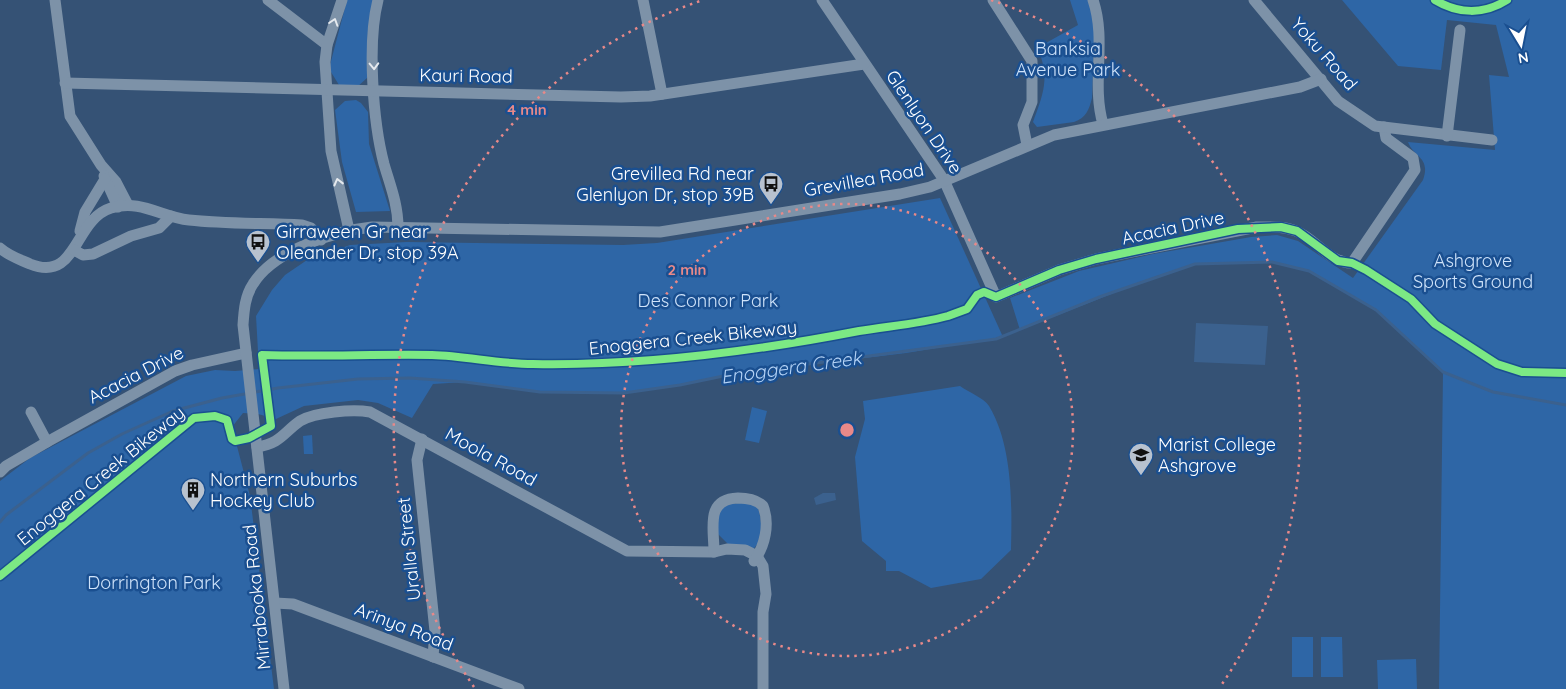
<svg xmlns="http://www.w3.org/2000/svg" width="1566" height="689" font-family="Quicksand,sans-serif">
  <rect width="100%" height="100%" fill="#355275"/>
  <!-- green -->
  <g fill="#2e66a6">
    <polygon points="347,0 373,0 368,29 367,78 357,87 339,85 331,72 330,65"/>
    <path d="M1070,0H1088L1095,23L1092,98C1089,110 1086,118 1074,122L1037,127L1033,122C1043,95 1051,76 1037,48L1078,25Z"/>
    <path d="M1342,0H1566V689H1439L1443,372L1376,310L1309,271L1272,262L1195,264L1157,276L1020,330L1010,298L1079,271L1153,254L1251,237L1277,235L1298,241L1353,278L1423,180C1431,157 1414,158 1408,142L1495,150L1489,75L1509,77L1496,25L1447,20L1441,70L1398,66Z"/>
    <polygon points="356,100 361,103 368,112 369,144 390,211 356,212 342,162 335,110 345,101"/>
    <polygon points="940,198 1003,337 906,353 733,374 680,385 624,393 540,392 465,382 433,384 412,418 378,403 358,400 304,406 276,419 258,414 243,413 232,427 250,496 274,689 0,689 0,481 30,458 186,376 215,370 235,371 259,369 256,316 272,290 285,275 307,260 350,245 407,242 623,245 657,243"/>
    <path d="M960,386C968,392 984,398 989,406C1013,446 1012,505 1011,550L981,579L931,588L899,571H886V561L862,541L855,457L865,419L863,401Z"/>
    <polygon points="752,407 767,411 759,443 745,440"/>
    <polygon points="312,435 313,454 304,454 303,436"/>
    <path d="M748,502L758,508C762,520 764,541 753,549L728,544L718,534V516L723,505Z"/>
    <rect x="1292" y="637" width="21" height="40"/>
    <polygon points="1321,637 1342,637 1343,677 1321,677"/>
    <polygon points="1416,659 1417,689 1378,689 1377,660"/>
  </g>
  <!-- water -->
  <g fill="#3b618e">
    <polygon points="1196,323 1268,326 1265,365 1194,362"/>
    <polygon points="823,493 835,493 836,500 816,505 814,498"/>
  </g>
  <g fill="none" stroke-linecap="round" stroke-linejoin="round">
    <!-- stream -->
    <polyline stroke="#3b618e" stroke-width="3" points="0,522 6,515 88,453 122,434 173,411 222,398 278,388 358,379 410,378 465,382 540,392 624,393 680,385 733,374 996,339 1102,296 1195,264 1272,262 1309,271 1376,310 1443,372 1493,392 1566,405"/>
    <!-- minor -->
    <g stroke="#7d92a8" stroke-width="11">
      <polyline points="55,0 70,116 101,165 116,182 128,205"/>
      <polyline points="268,0 327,45"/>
      <polyline points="342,0 327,45 325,62 331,151 349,230"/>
      <path d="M378,0C367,42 373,122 384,164C390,185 398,204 398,227"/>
      <polyline points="643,0 662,94"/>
      <path d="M822,0L944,180L996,297L1059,270L1096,259L1257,227C1270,227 1284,226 1296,231C1316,239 1329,263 1352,263L1415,170L1413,158L1386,138L1384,127"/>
      <polyline points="993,0 1032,61 1032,102 1023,125 1027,145"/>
      <path d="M1093,0C1107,41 1091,83 1103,124"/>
      <polyline points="1254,0 1338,101 1375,126 1492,140"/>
      <polyline points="65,83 621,97 650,96 864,64"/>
      <polyline points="1447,136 1460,30"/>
      <polyline points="104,176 118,207"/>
      <polyline points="80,231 85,212 105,179"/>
      <path d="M0,248C9,256 19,259 30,264C78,283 73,220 111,208C141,199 161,217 189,220C226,224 265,223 302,225L311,228L321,240"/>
      <polyline points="74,250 83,255 93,254 131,236 159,228 171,216"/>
      <polyline points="31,412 47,442"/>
      <polyline points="422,439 417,460 435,631 433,657"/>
      <path d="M257,447C281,443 283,433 300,421C315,412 353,409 370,412L627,551L714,552L727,549L745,550L757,556L763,566L766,594L763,612V689"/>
      <polyline points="0,472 6,466 47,442 175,371 192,365 246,353"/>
      <path d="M714,552C714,528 705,499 738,498C747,498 756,499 763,506C770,524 765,546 754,561"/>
      <polyline points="275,603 293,604 519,689"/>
      <path d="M284,689L243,325C244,310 245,296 253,284C274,250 335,231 372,227L660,232L900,194L930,187L1054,135L1300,87L1321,79"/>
    </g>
    <defs>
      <g id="cycleway">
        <path d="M1435,0C1458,14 1484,15 1507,0"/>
        <path d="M0,576L194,418L215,416L227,420L232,439L235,441L249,438L271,426L262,355C318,357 375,354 432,355C466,356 499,364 533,364C643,366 751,352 859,331C889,326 919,324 948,316L967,309L977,295L984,292L996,297L1059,270L1096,259L1238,229L1281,227L1297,231L1338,261L1352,263L1366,270L1411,299L1435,324L1497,364L1522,372L1566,373"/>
      </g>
    </defs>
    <!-- cycleway casing -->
    <use href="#cycleway" stroke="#1a4f90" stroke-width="11"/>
    <!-- cycleway -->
    <use href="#cycleway" stroke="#7ce984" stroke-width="8"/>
  </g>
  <!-- one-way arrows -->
  <defs><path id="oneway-chevron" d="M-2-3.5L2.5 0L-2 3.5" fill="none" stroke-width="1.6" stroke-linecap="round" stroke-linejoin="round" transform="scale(1.25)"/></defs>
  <g stroke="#e5e9ee">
    <use href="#oneway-chevron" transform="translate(334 22) rotate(-72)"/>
    <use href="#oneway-chevron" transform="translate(374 66) rotate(88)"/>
    <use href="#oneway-chevron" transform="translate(338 182) rotate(-104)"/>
  </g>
  <!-- distance rings -->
  <g fill="none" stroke="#e88989" stroke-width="2.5" stroke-dasharray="2.5 5">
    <circle cx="847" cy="430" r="226"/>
    <path d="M474 687A453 453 0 0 1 703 0M991 0A453 453 0 0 1 1220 687"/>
  </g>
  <!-- icons -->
  <defs>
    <symbol id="bus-pin" viewBox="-11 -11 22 30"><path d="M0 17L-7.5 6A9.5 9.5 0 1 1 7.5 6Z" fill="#b8c2cf" stroke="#1a4f90"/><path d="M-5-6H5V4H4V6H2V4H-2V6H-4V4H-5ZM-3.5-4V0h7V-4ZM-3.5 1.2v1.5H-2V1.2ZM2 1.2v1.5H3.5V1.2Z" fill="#111"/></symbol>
    <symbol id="school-pin" viewBox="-11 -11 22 30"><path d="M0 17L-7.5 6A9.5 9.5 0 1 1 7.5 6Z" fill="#b8c2cf" stroke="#1a4f90"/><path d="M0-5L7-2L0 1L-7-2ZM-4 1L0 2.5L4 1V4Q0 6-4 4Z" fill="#111"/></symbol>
    <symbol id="building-pin" viewBox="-11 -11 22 30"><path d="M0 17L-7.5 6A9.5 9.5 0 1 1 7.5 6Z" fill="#b8c2cf" stroke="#1a4f90"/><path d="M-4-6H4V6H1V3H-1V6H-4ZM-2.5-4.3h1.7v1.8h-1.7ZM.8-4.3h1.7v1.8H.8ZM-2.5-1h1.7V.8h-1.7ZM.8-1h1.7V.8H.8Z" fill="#111"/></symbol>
  </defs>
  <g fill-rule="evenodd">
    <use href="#bus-pin" x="757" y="170" width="28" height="38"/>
    <use href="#bus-pin" x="244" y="228" width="28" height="38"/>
    <use href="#school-pin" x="1127" y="441" width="28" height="38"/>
    <use href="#building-pin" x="179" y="476" width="28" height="38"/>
  </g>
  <g text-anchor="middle" stroke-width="5" stroke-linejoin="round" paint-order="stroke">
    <!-- park labels -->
    <g font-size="18" fill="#cfe3fa" stroke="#1a4f90">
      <text x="1068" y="55">Banksia<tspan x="1068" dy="21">Avenue Park</tspan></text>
      <text x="1473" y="267">Ashgrove<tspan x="1473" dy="21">Sports Ground</tspan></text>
      <text x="708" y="307">Des Connor Park</text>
      <text x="154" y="589">Dorrington Park</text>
    </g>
    <!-- street labels -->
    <g font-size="18" fill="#fff" stroke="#1a4f90">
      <text transform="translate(1324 54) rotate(49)" y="6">Yoku Road</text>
      <text transform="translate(466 76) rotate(1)" y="6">Kauri Road</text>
      <text transform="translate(924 122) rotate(56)" y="6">Glenlyon Drive</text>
      <text transform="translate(864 180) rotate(-10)" y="6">Grevillea Road</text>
      <text transform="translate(1173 228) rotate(-12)" y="6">Acacia Drive</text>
      <text transform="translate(693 338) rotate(-6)" y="6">Enoggera Creek Bikeway</text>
      <text transform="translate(136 375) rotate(-27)" y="6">Acacia Drive</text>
      <text transform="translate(491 457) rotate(29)" y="6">Moola Road</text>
      <text transform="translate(101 476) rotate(-39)" y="6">Enoggera Creek Bikeway</text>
      <text transform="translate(409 549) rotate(-96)" y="6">Uralla Street</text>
      <text transform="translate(257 597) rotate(-96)" y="6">Mirrabooka Road</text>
      <text transform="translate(404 627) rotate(21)" y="6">Arinya Road</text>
    </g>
    <!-- poi labels -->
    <g font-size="18" fill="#fff" stroke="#1a4f90" text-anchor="start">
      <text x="754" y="180" text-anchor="end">Grevillea Rd near<tspan x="754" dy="21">Glenlyon Dr, stop 39B</tspan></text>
      <text x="276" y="238">Girraween Gr near<tspan x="276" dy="21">Oleander Dr, stop 39A</tspan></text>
      <text x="1158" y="451">Marist College<tspan x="1158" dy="21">Ashgrove</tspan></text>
      <text x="210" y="486">Northern Suburbs<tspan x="210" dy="21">Hockey Club</tspan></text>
    </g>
    <!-- water labels -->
    <g font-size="19" font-style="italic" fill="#b5d3f6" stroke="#1a4f90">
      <text transform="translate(791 367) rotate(-8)" y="7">Enoggera Creek</text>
    </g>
  </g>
  <circle cx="847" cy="430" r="8" fill="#e88989" stroke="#1a4f90" stroke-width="2.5"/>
  <g font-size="15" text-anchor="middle" font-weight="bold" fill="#e88989" stroke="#1a4f90" stroke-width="5" stroke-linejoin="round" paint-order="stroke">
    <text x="527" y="115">4 min</text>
    <text x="687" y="275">2 min</text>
  </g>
  <!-- north arrow -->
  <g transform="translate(1521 45) rotate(170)" stroke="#1a4f90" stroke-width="4" paint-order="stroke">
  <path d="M0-4L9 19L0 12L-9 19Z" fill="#ffffff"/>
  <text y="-8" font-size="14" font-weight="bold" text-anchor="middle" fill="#ffffff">N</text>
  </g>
</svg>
